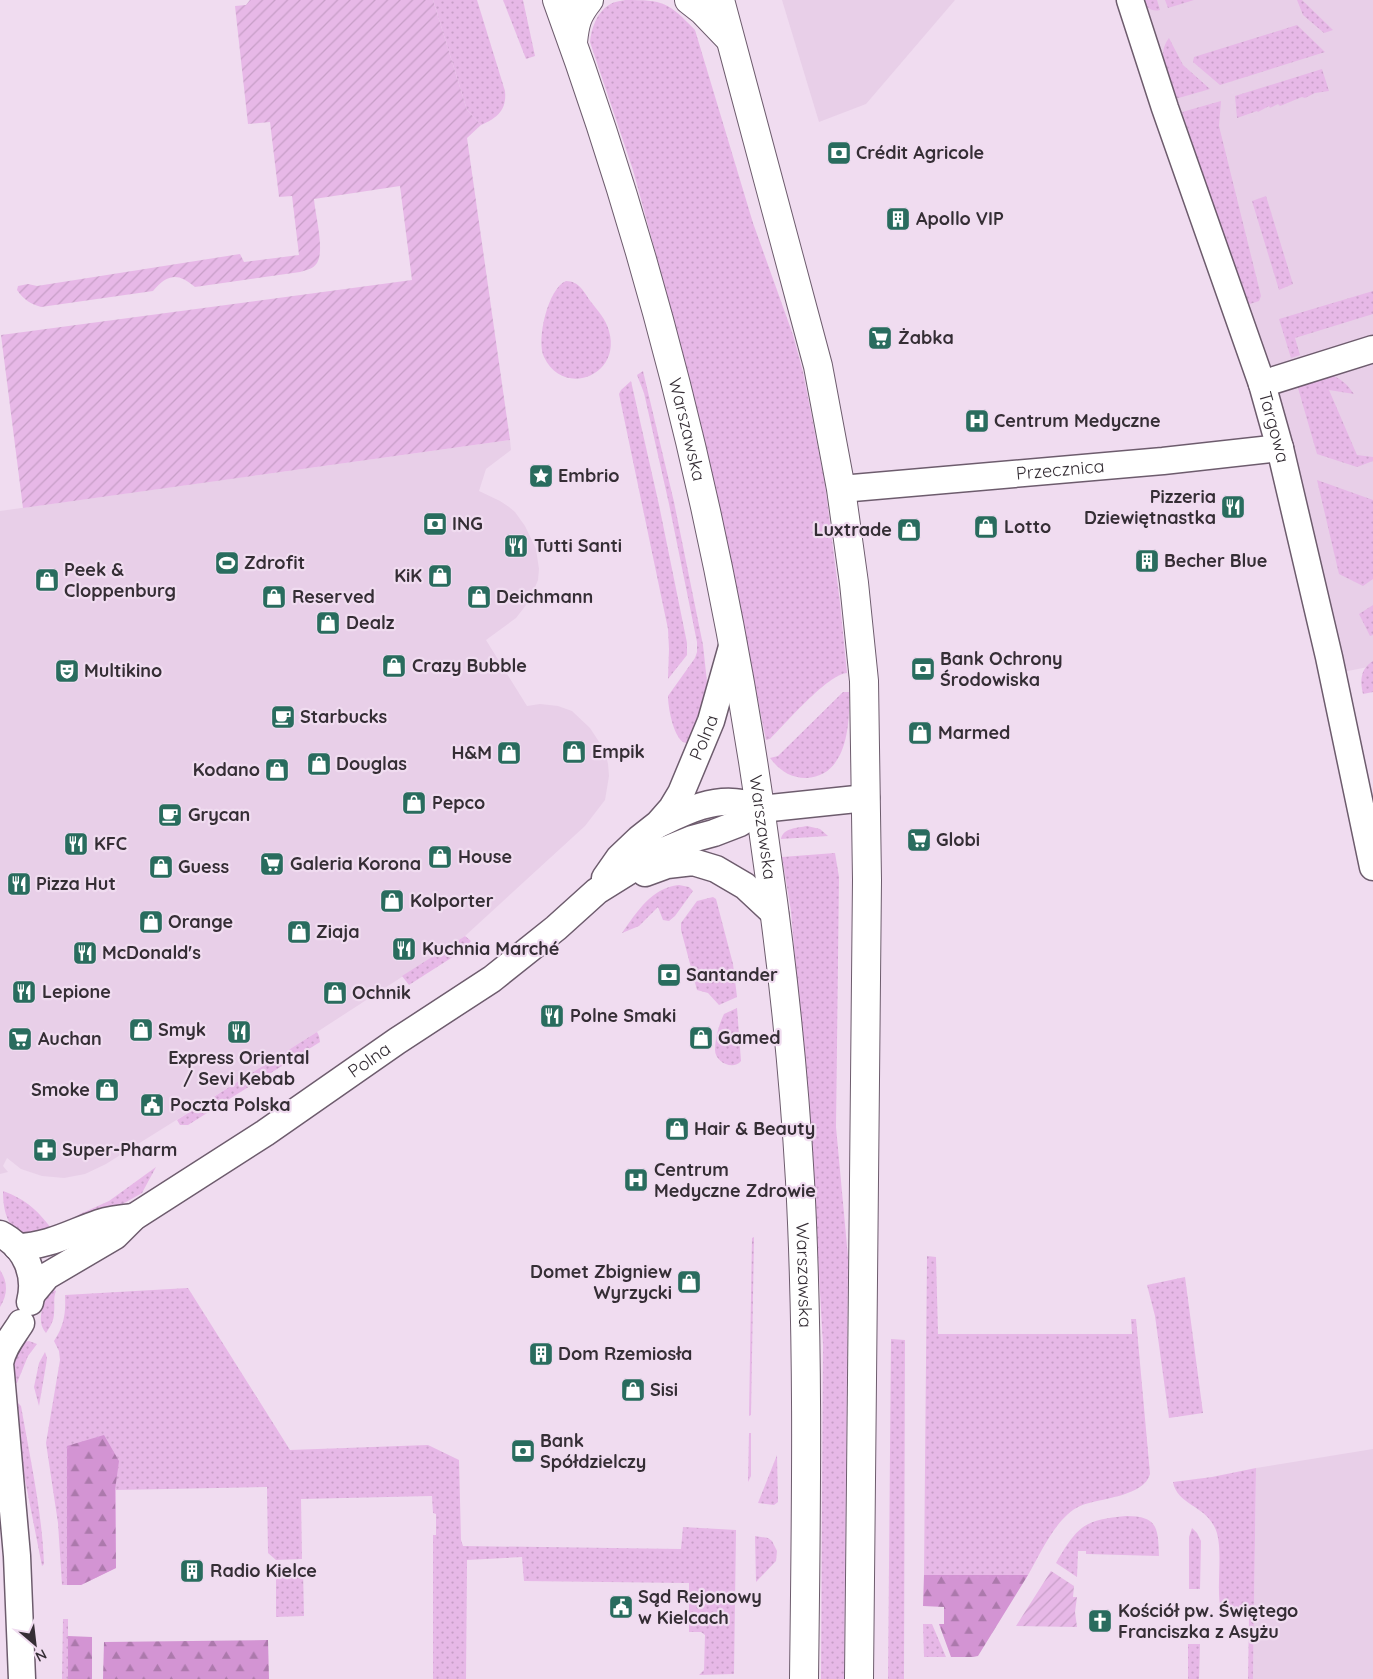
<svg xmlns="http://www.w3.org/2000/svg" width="1373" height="1679" font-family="Quicksand,sans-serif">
  <defs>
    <pattern id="grass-dots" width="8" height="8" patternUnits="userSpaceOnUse" patternTransform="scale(1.25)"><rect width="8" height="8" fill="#e7b8e7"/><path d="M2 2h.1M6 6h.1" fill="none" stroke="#c79ec7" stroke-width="1.8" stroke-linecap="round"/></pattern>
    <pattern id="forest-firs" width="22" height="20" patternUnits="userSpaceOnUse" patternTransform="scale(1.25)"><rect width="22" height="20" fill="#d394d3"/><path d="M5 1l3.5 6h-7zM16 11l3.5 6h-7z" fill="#ac79ac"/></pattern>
    <pattern id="garden-furrows" width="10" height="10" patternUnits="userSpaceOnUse" patternTransform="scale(1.25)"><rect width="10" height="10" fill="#e7b8e7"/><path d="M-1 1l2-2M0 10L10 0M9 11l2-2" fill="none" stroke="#c79ec7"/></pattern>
  </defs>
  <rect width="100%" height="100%" fill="#f0dcf0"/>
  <!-- built -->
  <g fill="#e8cfe8">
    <polygon points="782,0 955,0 866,104 819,122"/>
    <polygon points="1142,0 1373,0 1373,666 1338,673"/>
    <polygon points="510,440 511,450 486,469 479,491 500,501 509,507 515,512 525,526 536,549 539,569 538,580 530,600 516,618 486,640 527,706 540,704 558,706 572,711 590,728 605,751 608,764 609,776 605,800 585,826 465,936 317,1032 106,1164 85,1174 64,1178 42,1176 21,1169 7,1158 3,1166 8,1172 0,1174 0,511"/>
    <polygon points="1373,1449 1373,1679 1253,1679 1256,1468"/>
  </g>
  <!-- grass -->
  <g fill="url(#grass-dots)">
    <path d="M433,0H477L505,91C507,110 497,118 481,125L467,110Z"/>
    <polygon points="503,0 523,0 535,56 526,59"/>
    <path d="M625,0C664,0 668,2 695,30L753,223L793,335L803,372L825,484L840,603L847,673C828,674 785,724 770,739L766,740L711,469L675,324L633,170L590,42C591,29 597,12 609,5C613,2 620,1 625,0Z"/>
    <path d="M1143,0H1157L1160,10C1151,12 1147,8 1143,0Z"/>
    <polygon points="1165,0 1194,0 1168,8"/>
    <polygon points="1297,0 1302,0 1333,30 1324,33 1303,15"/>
    <polygon points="1297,25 1325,52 1220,85 1193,62 1194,57"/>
    <path d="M1169,38L1183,65L1210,89L1175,99C1169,80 1155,55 1169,38Z"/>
    <polygon points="1322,69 1329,91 1315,93 1305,98 1302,97 1280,106 1278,104 1270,108 1269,106 1258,112 1257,111 1237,118 1235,96"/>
    <polygon points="1221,101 1219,126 1261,296 1259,301 1250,304 1245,300 1182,112"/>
    <polygon points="1266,196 1293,284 1279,290 1252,201"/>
    <path d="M566,281C579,281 584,292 591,302C598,311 606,319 609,331C622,376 563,398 544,357C536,340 548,288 566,281Z"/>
    <polygon points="1373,291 1373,314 1295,338 1300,355 1291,358 1279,319"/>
    <path d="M643,371L674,502L703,645L707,682L706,698L691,745C688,744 686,743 683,742C673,735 668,707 668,696L695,658L697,652V642L669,504L644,393L637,375Z"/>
    <path d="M1327,374C1340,377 1347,384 1354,394L1329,390L1357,455L1373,457V461L1357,467L1317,454L1296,381Z"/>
    <polygon points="631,381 659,505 687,643 687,655 668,679 669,649 668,629 619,394 621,390"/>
    <polygon points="1317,480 1373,500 1373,579 1363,586 1339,574"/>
    <polygon points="1373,605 1373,635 1370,636 1359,614"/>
    <path d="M1373,661V692L1363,694C1360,681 1360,669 1373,661Z"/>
    <path d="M843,692H849C850,723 848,776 806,778C790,778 779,770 770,758L778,756Z"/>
    <path d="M807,826L820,829L828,836L781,839C783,828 797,828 807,826Z"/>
    <polygon points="835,853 839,877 836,1127 848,1257 844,1679 821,1679 823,1345 815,1202 807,1100 791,911 782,857"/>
    <path d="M679,885L689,887L693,891L675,916L669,921L663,920L658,907L639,926L622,933C637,912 651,888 679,885Z"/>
    <polygon points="713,897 716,899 733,964 737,997 719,1005 708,993 697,990 681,930 681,923 697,901"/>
    <polygon points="465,936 471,941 462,951 409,985 402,976"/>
    <path d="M737,1008L741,1061C733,1071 715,1062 715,1050C715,1039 719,1024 724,1014Z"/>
    <polygon points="317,1032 319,1036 320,1042 188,1125 180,1125 177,1120"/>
    <polygon points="156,1167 142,1193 119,1206 72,1220 80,1214 109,1201"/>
    <path d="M3,1191C28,1200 39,1212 54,1232C46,1233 34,1236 26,1235C6,1230 3,1207 3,1191Z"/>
    <polygon points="754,1237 751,1415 749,1416 752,1238"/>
    <path d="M927,1256L936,1257L938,1334H1132L1131,1319H1136L1150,1474C1144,1497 1099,1498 1080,1506C1056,1517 1041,1553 1028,1575H924Z"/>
    <path d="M0,1270C8,1282 8,1294 0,1307Z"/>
    <polygon points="1185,1277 1203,1413 1169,1418 1155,1316 1147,1285"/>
    <path d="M188,1288L290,1450L428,1445L459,1460L461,1540L463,1546L681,1549L683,1527L736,1530L734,1674L699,1675L704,1670L705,1635L701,1632H689V1583L524,1581L522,1557L467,1560L466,1679H433V1535H436V1514L433,1513L432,1496L301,1499L302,1559L276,1560L268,1553L267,1487L116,1490V1568L81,1585H62L58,1523L46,1443L60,1360L59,1351L54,1341C64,1326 66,1313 65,1295Z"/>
    <path d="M52,1289L56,1291C53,1298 55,1305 54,1313C54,1321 50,1327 46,1333C35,1320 44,1301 52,1289Z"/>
    <polygon points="891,1339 905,1340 904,1679 888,1679"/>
    <polygon points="29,1341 37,1344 28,1356 17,1383 8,1383 7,1369 24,1342"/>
    <polygon points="45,1352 47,1358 46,1365 39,1406 34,1387 39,1363"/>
    <path d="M16,1401L21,1406C30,1458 42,1511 44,1564L42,1566L17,1439Z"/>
    <polygon points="749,1433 751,1433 751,1476 748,1482"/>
    <polygon points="777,1455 778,1502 774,1505 758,1503"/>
    <path d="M1256,1468L1253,1679H1248L1249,1617L1228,1616L1221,1610C1215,1587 1225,1545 1214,1526C1203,1505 1177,1504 1173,1482L1212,1477Z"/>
    <path d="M1126,1516C1158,1516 1158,1528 1159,1556L1086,1554V1551H1078L1077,1577L1056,1563C1078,1526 1083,1520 1126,1516Z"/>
    <polygon points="1192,1528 1197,1533 1201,1541 1200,1589 1189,1589 1189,1537"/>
    <polygon points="755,1536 768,1538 772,1541 777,1551 776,1561 756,1582"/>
    <polygon points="276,1570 303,1570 304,1616 276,1617"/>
    <polygon points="63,1619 68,1619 68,1679 62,1679"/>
    <polygon points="923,1624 932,1624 946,1657 924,1657"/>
    <polygon points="1188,1644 1200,1644 1199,1679 1188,1679"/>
  </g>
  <!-- forest -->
  <g fill="url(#forest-firs)">
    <polygon points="104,1435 119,1461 115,1490 116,1568 81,1585 67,1585 67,1446"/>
    <polygon points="924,1575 1028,1575 978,1656 973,1657 951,1657 939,1624 944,1624 944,1607 923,1606"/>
    <polygon points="68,1636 92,1637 92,1679 68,1679"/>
    <polygon points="268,1640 269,1679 103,1679 104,1642"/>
  </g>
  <!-- garden -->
  <g fill="url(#garden-furrows)">
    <path d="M250,0H433L467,110L481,125L467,138L510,440L23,508L1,335L412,280L400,186L314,199C315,214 325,250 317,263C313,269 307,270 300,272L195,287C178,272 167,274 153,291L41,307C31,304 24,300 17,290L18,286L28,284L37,286L240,254L244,262L299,255L292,196L279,197L270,122L248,124L235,6L246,5Z"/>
    <polygon points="1051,1571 1074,1586 1073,1597 1077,1597 1075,1612 1077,1627 1016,1626"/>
  </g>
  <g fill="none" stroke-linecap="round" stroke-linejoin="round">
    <defs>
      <g id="street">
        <path id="s1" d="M1130,0L1165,108L1262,384L1280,448L1329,657L1373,867"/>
        <polyline points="1262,384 1373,349"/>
        <path id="s2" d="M841,489L1163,461L1280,448"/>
        <path d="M659,824C684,812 713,797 742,803C749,804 755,807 761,809L866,798"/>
        <polyline points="645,873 667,865 693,862 716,869 745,886 775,914"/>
        <path id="s3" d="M605,878L619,858L639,839L658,824L672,808L681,793L711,721L733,643"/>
        <path d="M0,1234C26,1247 37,1275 30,1302"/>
        <path d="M17,1247C49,1246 70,1233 99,1223C111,1219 122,1218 134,1217"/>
        <path id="s4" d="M32,1294L47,1276L115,1236L134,1217L265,1133L397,1041L492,979L556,928L597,891L658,853L692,839L714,833L740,823L761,809"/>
        <path d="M21,1323C13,1336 3,1347 0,1363L17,1556L22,1679"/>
      </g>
      <g id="secondary">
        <path id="s5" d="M557,0C660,280 729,570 768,865C783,970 794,1076 800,1181C809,1347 806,1513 804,1679"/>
        <polyline points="689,0 703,11 728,37"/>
        <polyline points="720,0 818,366 841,489 854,583 864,681 867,880 859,1679"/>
        <path d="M573,42C575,23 577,15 589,0"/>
      </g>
    </defs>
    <!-- street casing -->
    <use href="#street" stroke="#6d5c6d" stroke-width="29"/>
    <!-- secondary casing -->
    <use href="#secondary" stroke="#6d5c6d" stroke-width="30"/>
    <!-- street -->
    <use href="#street" stroke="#fff" stroke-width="26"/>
    <!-- secondary -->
    <use href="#secondary" stroke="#fff" stroke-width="28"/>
  </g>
  <!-- icons -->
  <defs>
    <symbol id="bank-square" viewBox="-11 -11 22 22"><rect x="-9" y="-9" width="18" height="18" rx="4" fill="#296c5e" stroke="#f0dcf0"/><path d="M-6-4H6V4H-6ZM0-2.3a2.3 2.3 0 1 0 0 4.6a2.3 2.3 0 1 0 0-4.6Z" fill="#fff"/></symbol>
    <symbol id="building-square" viewBox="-11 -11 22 22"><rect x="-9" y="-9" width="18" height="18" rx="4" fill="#296c5e" stroke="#f0dcf0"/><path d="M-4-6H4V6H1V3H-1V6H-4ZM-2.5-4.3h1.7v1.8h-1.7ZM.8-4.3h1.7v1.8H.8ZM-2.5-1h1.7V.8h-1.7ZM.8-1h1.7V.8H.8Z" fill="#fff"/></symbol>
    <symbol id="supermarket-square" viewBox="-11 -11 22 22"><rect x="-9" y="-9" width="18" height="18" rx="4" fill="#296c5e" stroke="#f0dcf0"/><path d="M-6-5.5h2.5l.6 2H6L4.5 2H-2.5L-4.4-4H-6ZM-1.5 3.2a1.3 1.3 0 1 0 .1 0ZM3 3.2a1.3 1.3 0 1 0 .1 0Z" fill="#fff"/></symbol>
    <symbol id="hospital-square" viewBox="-11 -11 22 22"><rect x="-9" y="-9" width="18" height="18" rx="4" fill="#296c5e" stroke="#f0dcf0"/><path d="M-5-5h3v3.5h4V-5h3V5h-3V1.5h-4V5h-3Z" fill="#fff"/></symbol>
    <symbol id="sight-square" viewBox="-11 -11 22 22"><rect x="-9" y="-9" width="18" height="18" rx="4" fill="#296c5e" stroke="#f0dcf0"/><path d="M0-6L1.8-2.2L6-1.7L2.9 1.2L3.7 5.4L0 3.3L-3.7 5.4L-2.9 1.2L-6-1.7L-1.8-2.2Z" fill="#fff"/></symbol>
    <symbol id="restaurant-square" viewBox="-11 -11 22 22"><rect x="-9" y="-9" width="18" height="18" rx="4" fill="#296c5e" stroke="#f0dcf0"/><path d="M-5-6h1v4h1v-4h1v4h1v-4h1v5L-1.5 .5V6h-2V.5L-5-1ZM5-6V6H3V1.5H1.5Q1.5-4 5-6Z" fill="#fff"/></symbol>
    <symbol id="shop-square" viewBox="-11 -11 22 22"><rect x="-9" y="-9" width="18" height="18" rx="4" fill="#296c5e" stroke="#f0dcf0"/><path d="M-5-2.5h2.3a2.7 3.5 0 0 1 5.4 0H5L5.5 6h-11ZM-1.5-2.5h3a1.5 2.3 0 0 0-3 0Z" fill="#fff"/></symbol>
    <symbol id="stadium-square" viewBox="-11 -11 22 22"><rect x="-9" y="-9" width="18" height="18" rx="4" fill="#296c5e" stroke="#f0dcf0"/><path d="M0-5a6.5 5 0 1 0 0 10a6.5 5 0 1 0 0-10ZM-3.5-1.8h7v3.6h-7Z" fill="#fff"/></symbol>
    <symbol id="theatre-square" viewBox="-11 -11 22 22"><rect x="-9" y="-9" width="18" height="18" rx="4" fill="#296c5e" stroke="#f0dcf0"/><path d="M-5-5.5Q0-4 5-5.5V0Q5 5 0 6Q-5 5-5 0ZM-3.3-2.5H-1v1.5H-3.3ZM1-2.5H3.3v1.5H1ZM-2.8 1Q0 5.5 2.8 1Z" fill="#fff"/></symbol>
    <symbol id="cafe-square" viewBox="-11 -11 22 22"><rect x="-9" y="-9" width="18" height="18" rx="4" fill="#296c5e" stroke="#f0dcf0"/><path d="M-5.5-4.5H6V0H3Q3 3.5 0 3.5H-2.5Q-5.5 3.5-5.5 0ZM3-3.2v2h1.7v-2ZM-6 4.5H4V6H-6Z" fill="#fff"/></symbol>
    <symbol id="civic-square" viewBox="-11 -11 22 22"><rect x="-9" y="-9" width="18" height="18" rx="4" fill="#296c5e" stroke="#f0dcf0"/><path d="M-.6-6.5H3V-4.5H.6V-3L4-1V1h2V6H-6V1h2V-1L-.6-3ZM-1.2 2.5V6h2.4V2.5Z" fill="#fff"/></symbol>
    <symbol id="pharmacy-square" viewBox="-11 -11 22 22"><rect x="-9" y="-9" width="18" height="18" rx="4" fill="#296c5e" stroke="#f0dcf0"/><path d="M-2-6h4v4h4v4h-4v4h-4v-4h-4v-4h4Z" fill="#fff"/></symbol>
    <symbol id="church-square" viewBox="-11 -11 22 22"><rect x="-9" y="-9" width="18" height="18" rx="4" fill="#296c5e" stroke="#f0dcf0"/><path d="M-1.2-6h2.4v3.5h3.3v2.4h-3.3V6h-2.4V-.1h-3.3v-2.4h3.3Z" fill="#fff"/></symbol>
  </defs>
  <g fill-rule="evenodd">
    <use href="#bank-square" x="825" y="139" width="28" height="28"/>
    <use href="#building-square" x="884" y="205" width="28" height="28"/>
    <use href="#supermarket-square" x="866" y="324" width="28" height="28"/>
    <use href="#hospital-square" x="963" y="407" width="28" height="28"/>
    <use href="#sight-square" x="527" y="462" width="28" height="28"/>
    <use href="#restaurant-square" x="1219" y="493" width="28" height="28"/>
    <use href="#bank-square" x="421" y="510" width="28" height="28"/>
    <use href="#shop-square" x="972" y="513" width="28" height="28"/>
    <use href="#shop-square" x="895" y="516" width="28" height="28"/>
    <use href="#restaurant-square" x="502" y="532" width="28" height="28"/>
    <use href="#building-square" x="1133" y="547" width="28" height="28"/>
    <use href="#stadium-square" x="213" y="549" width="28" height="28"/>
    <use href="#shop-square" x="426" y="562" width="28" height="28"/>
    <use href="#shop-square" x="33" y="566" width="28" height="28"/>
    <use href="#shop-square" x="260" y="583" width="28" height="28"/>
    <use href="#shop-square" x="465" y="583" width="28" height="28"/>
    <use href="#shop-square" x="314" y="609" width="28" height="28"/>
    <use href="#shop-square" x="380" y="652" width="28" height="28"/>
    <use href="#bank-square" x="909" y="655" width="28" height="28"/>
    <use href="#theatre-square" x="53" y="657" width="28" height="28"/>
    <use href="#cafe-square" x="269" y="703" width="28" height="28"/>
    <use href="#shop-square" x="906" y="719" width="28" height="28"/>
    <use href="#shop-square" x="560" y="738" width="28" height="28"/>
    <use href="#shop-square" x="495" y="739" width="28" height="28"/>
    <use href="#shop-square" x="305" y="750" width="28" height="28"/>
    <use href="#shop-square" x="263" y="756" width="28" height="28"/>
    <use href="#shop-square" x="400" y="789" width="28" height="28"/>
    <use href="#cafe-square" x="156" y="801" width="28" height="28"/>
    <use href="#supermarket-square" x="905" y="826" width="28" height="28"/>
    <use href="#restaurant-square" x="62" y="830" width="28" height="28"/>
    <use href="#shop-square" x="426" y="843" width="28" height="28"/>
    <use href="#supermarket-square" x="258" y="850" width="28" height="28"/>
    <use href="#shop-square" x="147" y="853" width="28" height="28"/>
    <use href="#restaurant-square" x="5" y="870" width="28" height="28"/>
    <use href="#shop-square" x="378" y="887" width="28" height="28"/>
    <use href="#shop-square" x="137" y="908" width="28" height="28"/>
    <use href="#shop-square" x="285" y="918" width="28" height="28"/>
    <use href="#restaurant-square" x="390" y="935" width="28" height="28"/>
    <use href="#restaurant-square" x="71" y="939" width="28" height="28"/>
    <use href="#bank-square" x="655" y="961" width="28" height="28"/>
    <use href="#restaurant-square" x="10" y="978" width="28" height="28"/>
    <use href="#shop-square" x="321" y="979" width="28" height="28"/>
    <use href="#restaurant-square" x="538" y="1002" width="28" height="28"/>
    <use href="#shop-square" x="127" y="1016" width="28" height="28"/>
    <use href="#restaurant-square" x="225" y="1018" width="28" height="28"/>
    <use href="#shop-square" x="687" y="1024" width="28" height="28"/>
    <use href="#supermarket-square" x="6" y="1025" width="28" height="28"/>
    <use href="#shop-square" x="93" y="1076" width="28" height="28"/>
    <use href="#civic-square" x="138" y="1091" width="28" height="28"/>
    <use href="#shop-square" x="663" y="1115" width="28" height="28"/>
    <use href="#pharmacy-square" x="31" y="1136" width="28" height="28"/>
    <use href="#hospital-square" x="622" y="1166" width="28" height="28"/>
    <use href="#shop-square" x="675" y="1268" width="28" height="28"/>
    <use href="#building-square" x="527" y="1340" width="28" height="28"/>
    <use href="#shop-square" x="619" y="1376" width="28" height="28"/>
    <use href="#bank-square" x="509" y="1437" width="28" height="28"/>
    <use href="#building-square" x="178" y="1557" width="28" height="28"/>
    <use href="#civic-square" x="607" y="1593" width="28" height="28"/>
    <use href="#church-square" x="1086" y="1607" width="28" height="28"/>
  </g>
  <g text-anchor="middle" stroke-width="4.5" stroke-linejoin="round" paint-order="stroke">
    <!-- poi labels -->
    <g font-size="18" font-weight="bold" fill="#352e35" stroke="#f0dcf0" text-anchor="start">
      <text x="856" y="159">Crédit Agricole</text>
      <text x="916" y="225">Apollo VIP</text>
      <text x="898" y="344">Żabka</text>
      <text x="994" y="427">Centrum Medyczne</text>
      <text x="558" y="482">Embrio</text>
      <text x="1216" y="503" text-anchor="end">Pizzeria<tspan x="1216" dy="21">Dziewiętnastka</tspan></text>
      <text x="452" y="530">ING</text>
      <text x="1004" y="533">Lotto</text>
      <text x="892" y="536" text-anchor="end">Luxtrade</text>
      <text x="534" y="552">Tutti Santi</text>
      <text x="1164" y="567">Becher Blue</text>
      <text x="244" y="569">Zdrofit</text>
      <text x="64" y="576">Peek &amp;<tspan x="64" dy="21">Cloppenburg</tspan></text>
      <text x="422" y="582" text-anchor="end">KiK</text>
      <text x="292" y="603">Reserved</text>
      <text x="496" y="603">Deichmann</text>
      <text x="346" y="629">Dealz</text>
      <text x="940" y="665">Bank Ochrony<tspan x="940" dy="21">Środowiska</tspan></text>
      <text x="412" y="672">Crazy Bubble</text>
      <text x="84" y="677">Multikino</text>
      <text x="300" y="723">Starbucks</text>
      <text x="938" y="739">Marmed</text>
      <text x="592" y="758">Empik</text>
      <text x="492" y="759" text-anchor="end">H&amp;M</text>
      <text x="336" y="770">Douglas</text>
      <text x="260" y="776" text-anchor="end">Kodano</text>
      <text x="432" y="809">Pepco</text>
      <text x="188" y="821">Grycan</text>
      <text x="936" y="846">Globi</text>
      <text x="94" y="850">KFC</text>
      <text x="458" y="863">House</text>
      <text x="290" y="870">Galeria Korona</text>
      <text x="178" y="873">Guess</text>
      <text x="36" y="890">Pizza Hut</text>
      <text x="410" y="907">Kolporter</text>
      <text x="168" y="928">Orange</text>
      <text x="316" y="938">Ziaja</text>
      <text x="422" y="955">Kuchnia Marché</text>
      <text x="102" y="959">McDonald's</text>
      <text x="686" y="981">Santander</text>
      <text x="42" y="998">Lepione</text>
      <text x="352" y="999">Ochnik</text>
      <text x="570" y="1022">Polne Smaki</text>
      <text x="158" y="1036">Smyk</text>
      <text x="718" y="1044">Gamed</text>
      <text x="38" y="1045">Auchan</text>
      <text x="239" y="1064" text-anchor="middle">Express Oriental<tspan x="239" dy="21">/ Sevi Kebab</tspan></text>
      <text x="90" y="1096" text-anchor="end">Smoke</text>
      <text x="170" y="1111">Poczta Polska</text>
      <text x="694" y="1135">Hair &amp; Beauty</text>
      <text x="62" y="1156">Super-Pharm</text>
      <text x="654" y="1176">Centrum<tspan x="654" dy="21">Medyczne Zdrowie</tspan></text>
      <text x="672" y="1278" text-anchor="end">Domet Zbigniew<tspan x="672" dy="21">Wyrzycki</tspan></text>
      <text x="558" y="1360">Dom Rzemiosła</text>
      <text x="650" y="1396">Sisi</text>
      <text x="540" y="1447">Bank<tspan x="540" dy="21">Spółdzielczy</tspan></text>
      <text x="210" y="1577">Radio Kielce</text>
      <text x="638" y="1603">Sąd Rejonowy<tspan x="638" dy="21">w Kielcach</tspan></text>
      <text x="1118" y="1617">Kościół pw. Świętego<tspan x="1118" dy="21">Franciszka z Asyżu</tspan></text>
    </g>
    <!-- street labels -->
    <g font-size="18" fill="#352e35" stroke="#f0dcf0">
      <text dy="6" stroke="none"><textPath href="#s1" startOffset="451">Targowa</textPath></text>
      <text dy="6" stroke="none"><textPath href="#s5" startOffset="449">Warszawska</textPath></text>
      <text dy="6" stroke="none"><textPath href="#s2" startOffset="220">Przecznica</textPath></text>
      <text dy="6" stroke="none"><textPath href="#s3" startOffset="175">Polna</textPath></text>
      <text dy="6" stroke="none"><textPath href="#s5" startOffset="854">Warszawska</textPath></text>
      <text dy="6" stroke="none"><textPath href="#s4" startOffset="412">Polna</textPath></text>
      <text dy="6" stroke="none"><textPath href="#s5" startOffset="1304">Warszawska</textPath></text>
    </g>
  </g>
  <!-- north arrow -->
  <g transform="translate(35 1644) rotate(152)" stroke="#f0dcf0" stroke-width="4" paint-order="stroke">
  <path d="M0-4L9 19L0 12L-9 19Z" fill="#352e35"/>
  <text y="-8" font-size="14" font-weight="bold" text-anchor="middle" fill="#352e35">N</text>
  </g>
</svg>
